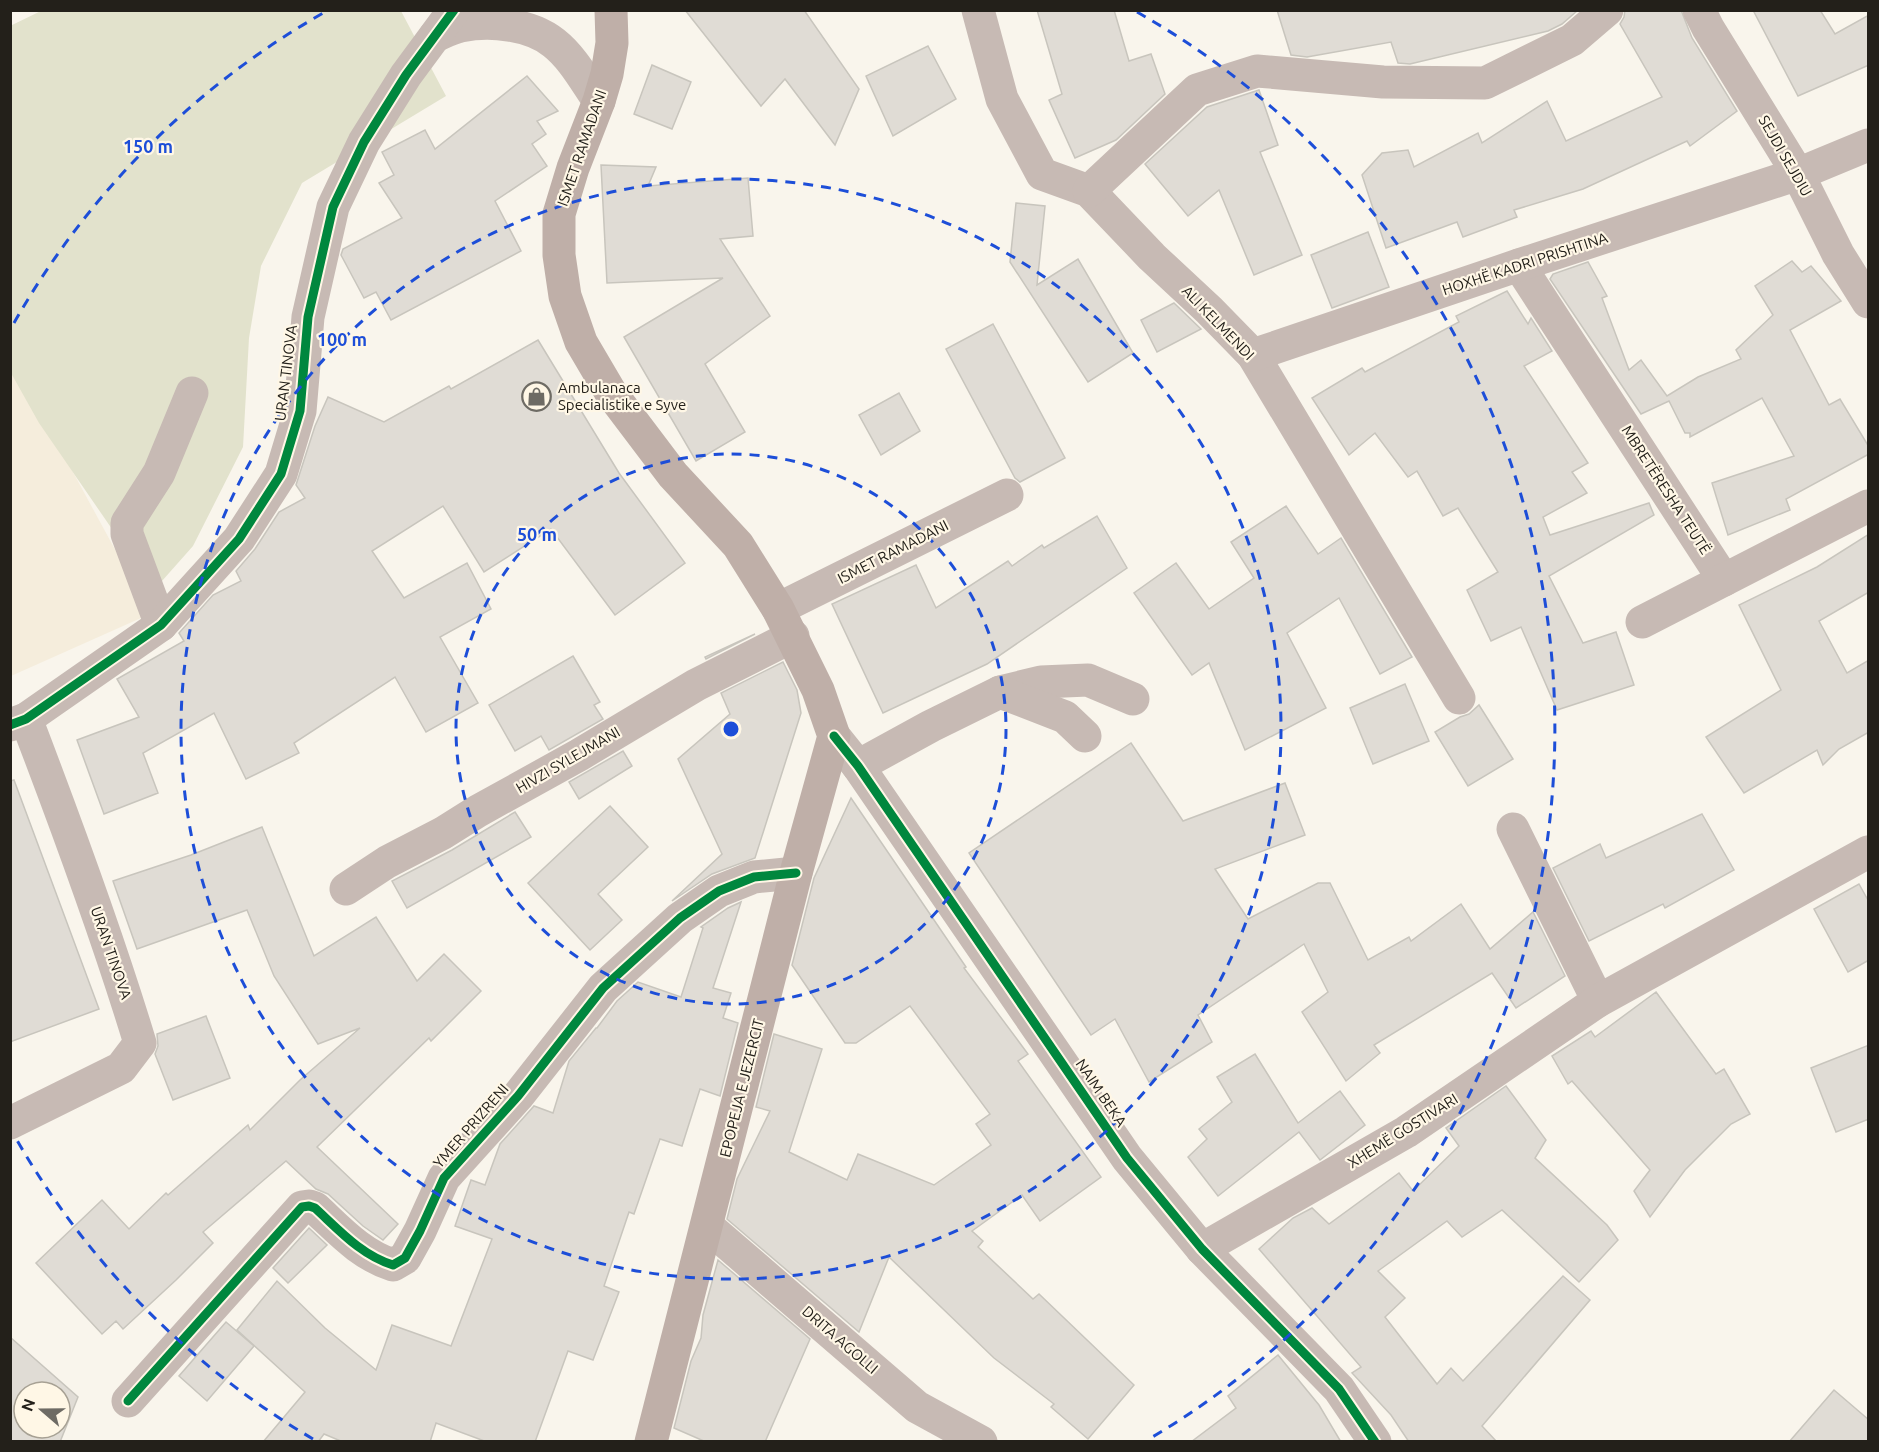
<svg xmlns="http://www.w3.org/2000/svg" width="1879" height="1452" font-family="Ubuntu,sans-serif">
  <rect width="100%" height="100%" fill="#f9f5ec"/>
  <!-- built -->
  <polygon fill="#f5eddc" points="10,362 23,380 150,614 11,676"/>
  <!-- green -->
  <polygon fill="#e2e2cc" points="43,10 401,11 446,96 302,183 261,266 249,338 243,447 193,546 154,590 39,423 11,373 10,26"/>
  <!-- building -->
  <g fill="#e0dcd5" stroke="#c8c5bd" stroke-width="1.5" fill-rule="evenodd">
    <polygon points="685,10 804,10 859,89 835,145 785,79 761,106"/>
    <polygon points="1037,10 1114,10 1129,61 1151,54 1165,94 1116,140 1075,158 1049,100 1062,94"/>
    <polygon points="1277,10 1578,10 1562,24 1548,31 1410,64 1398,63 1391,42 1307,57 1291,55"/>
    <polygon points="1625,10 1681,10 1692,38 1737,111 1690,146 1687,141 1583,189 1514,210 1517,217 1463,237 1457,222 1386,248 1362,175 1382,153 1408,150 1414,167 1478,133 1482,143 1547,101 1566,141 1662,97 1620,24 1624,17"/>
    <polygon points="1753,10 1820,10 1835,34 1869,15 1869,65 1798,96"/>
    <polygon points="928,46 956,99 893,136 866,76"/>
    <polygon points="652,65 691,82 672,129 634,114"/>
    <polygon points="527,76 558,111 537,121 546,134 532,144 547,166 495,201 521,251 391,320 376,292 364,298 341,255 343,249 402,218 379,183 394,175 382,152 425,130 435,149"/>
    <polygon points="1259,90 1278,145 1260,152 1302,255 1254,275 1219,190 1188,216 1145,164 1207,107"/>
    <polygon points="601,165 656,167 648,186 748,178 753,236 720,239 770,316 705,364 745,432 696,461 624,337 723,278 607,283"/>
    <polygon points="1016,203 1045,206 1037,285 1078,259 1133,353 1088,382 1010,262"/>
    <polygon points="1368,232 1389,287 1332,308 1311,255"/>
    <polygon points="1792,261 1802,272 1811,266 1841,301 1790,330 1829,405 1840,399 1869,447 1869,454 1786,499 1790,510 1728,535 1712,483 1794,456 1762,398 1690,437 1690,433 1685,433 1669,401 1641,414 1550,279 1553,274 1588,262 1607,296 1602,298 1629,370 1641,360 1667,396 1698,377 1741,359 1736,350 1773,315 1755,286"/>
    <polygon points="1507,291 1528,324 1531,318 1552,351 1524,366 1588,463 1572,472 1587,493 1543,517 1550,535 1649,503 1654,515 1549,576 1583,643 1616,632 1634,685 1557,710 1521,627 1491,641 1467,590 1498,572 1458,508 1443,516 1417,471 1408,477 1375,433 1349,455 1312,398 1362,368 1365,372 1459,322 1456,316"/>
    <polygon points="1174,303 1201,329 1157,352 1141,320"/>
    <polygon points="993,324 1065,458 1020,482 1015,478 946,349"/>
    <polygon points="538,340 619,473 685,563 615,615 551,529 484,572 443,506 372,551 404,598 467,563 491,609 440,637 478,703 426,732 395,677 294,743 299,753 246,779 214,713 143,753 158,793 104,814 77,740 139,717 117,679 184,641 179,633 213,595 241,581 236,571 255,549 279,512 305,498 296,485 315,426 328,397 384,422 449,386 451,389"/>
    <polygon points="899,393 920,431 881,455 859,415"/>
    <polygon points="1286,506 1318,554 1341,538 1412,657 1380,674 1339,598 1287,633 1326,708 1245,750 1209,663 1192,675 1134,593 1176,563 1209,609 1254,578 1231,542"/>
    <polygon points="1097,516 1127,568 987,664 883,713 832,604 916,565 936,608 1008,561 1012,566 1042,545 1044,548"/>
    <polygon points="1869,534 1869,592 1819,621 1847,673 1869,660 1869,732 1839,749 1823,765 1817,750 1744,793 1706,737 1781,690 1739,605 1817,567"/>
    <polygon points="755,634 706,659 705,657"/>
    <polygon points="573,656 600,702 594,705 603,719 549,750 541,736 515,751 489,705"/>
    <polygon points="783,662 797,690 801,713 755,858 712,874 672,901 722,854 678,759 730,714 721,693"/>
    <polygon points="1405,684 1429,741 1373,764 1350,708"/>
    <polygon points="1479,705 1513,759 1468,786 1435,732 1460,717 1469,714"/>
    <polygon points="1131,743 1183,821 1285,783 1305,835 1215,869 1248,919 1318,883 1330,883 1368,960 1409,937 1411,941 1461,904 1490,949 1533,912 1565,976 1516,1008 1492,973 1374,1045 1380,1053 1346,1081 1302,1012 1328,992 1304,944 1198,1015 1212,1042 1149,1082 1115,1019 1091,1035 969,853"/>
    <polygon points="623,751 632,766 579,799 569,782"/>
    <polygon points="14,780 99,1009 10,1042 10,781"/>
    <polygon points="851,798 966,967 964,968 1028,1054 1018,1061 1101,1177 1040,1221 1022,1195 972,1231 983,1241 978,1247 1033,1299 1039,1294 1134,1385 1088,1439 1051,1407 1054,1404 994,1358 889,1257 859,1332 727,1219 737,1179 770,1111 756,1107 774,1034 822,1049 789,1152 847,1180 858,1154 934,1185 991,1145 976,1124 990,1114 910,1006 856,1043 845,1043 792,965 814,878"/>
    <polygon points="610,806 648,847 598,894 622,920 590,950 528,883"/>
    <polygon points="515,812 531,837 407,908 392,881 452,850"/>
    <polygon points="1702,814 1734,870 1665,908 1663,904 1589,941 1553,868 1600,844 1606,858"/>
    <polygon points="262,827 314,956 376,917 417,981 444,954 481,991 431,1041 429,1038 317,1147 398,1224 383,1240 363,1226 328,1194 316,1189 286,1161 203,1232 213,1243 176,1280 123,1329 116,1321 102,1334 36,1263 102,1200 129,1229 166,1193 168,1195 248,1125 250,1130 300,1080 360,1028 318,1044 274,976 247,910 137,949 113,881 191,855"/>
    <polygon points="1859,884 1869,902 1869,960 1848,972 1814,909"/>
    <polygon points="741,902 713,988 731,993 723,1018 738,1023 720,1096 700,1089 682,1146 660,1139 634,1214 629,1212 604,1286 619,1292 593,1360 568,1351 535,1442 487,1442 436,1423 430,1442 343,1442 324,1434 318,1442 263,1442 305,1392 237,1330 277,1281 325,1328 376,1370 392,1325 451,1346 492,1239 455,1226 471,1180 485,1185 500,1144 534,1106 553,1113 569,1061 596,1028 597,1028 617,1001 638,982 681,997 703,928 701,927 728,908"/>
    <polygon points="1656,992 1716,1074 1724,1069 1750,1114 1731,1124 1685,1170 1650,1217 1634,1191 1650,1170 1572,1081 1568,1084 1552,1056 1591,1031 1595,1037"/>
    <polygon points="206,1016 230,1078 173,1100 155,1054 158,1046 157,1034"/>
    <polygon points="1869,1045 1869,1119 1836,1132 1811,1068"/>
    <polygon points="1255,1054 1298,1123 1340,1091 1365,1125 1320,1160 1299,1132 1218,1196 1188,1157 1207,1139 1199,1129 1232,1102 1217,1077"/>
    <polygon points="1506,1086 1546,1140 1535,1158 1607,1225 1618,1240 1579,1282 1502,1210 1462,1237 1447,1221 1378,1271 1405,1298 1385,1317 1437,1384 1451,1368 1463,1381 1563,1276 1590,1300 1482,1426 1497,1442 1409,1442 1391,1415 1352,1373 1361,1367 1259,1249 1293,1218 1312,1208 1329,1224 1399,1173 1413,1191 1459,1146 1446,1128"/>
    <polygon points="309,1228 327,1245 288,1283 273,1268"/>
    <polygon points="718,1260 810,1339 765,1442 706,1442 674,1428 691,1361 701,1338 703,1315"/>
    <polygon points="226,1322 254,1346 207,1401 179,1376"/>
    <path d="M10,1337L78,1397L60,1442H10ZM24,1392H60V1428H24Z"/>
    <polygon points="1278,1355 1319,1405 1341,1442 1191,1442 1236,1408 1228,1396"/>
    <polygon points="1834,1390 1869,1420 1869,1442 1789,1442"/>
  </g>
  <g fill="none" stroke-linecap="round" stroke-linejoin="round">
    <!-- minor -->
    <g stroke="#c7bab4" stroke-width="33">
      <polyline points="978,10 1002,99 1042,174 1089,191 1152,257 1209,310 1253,355 1459,698"/>
      <polyline points="1699,10 1708,28 1798,174 1838,254 1868,302"/>
      <path d="M435,36C444,32 452,28 461,26C490,20 530,24 554,43C573,58 585,81 599,101"/>
      <polyline points="1089,191 1197,90 1257,71 1383,82 1485,83 1572,40 1607,10"/>
      <polyline points="1519,265 1724,580"/>
      <polyline points="1253,355 1519,265 1798,174 1868,145"/>
      <polyline points="778,609 1007,495"/>
      <polyline points="1642,622 1868,506"/>
      <polyline points="161,625 127,534 127,523 159,473 192,393"/>
      <polyline points="1000,692 1041,682 1088,680 1133,699"/>
      <polyline points="10,725 26,719 161,625 239,539 281,474 300,411 308,317 333,207 364,142 406,75 454,10"/>
      <polyline points="834,736 858,766 1127,1158 1202,1249 1339,1389 1375,1442"/>
      <polyline points="858,766 931,726 1000,692 1065,717 1085,736"/>
      <polyline points="1513,829 1598,1001"/>
      <polyline points="346,889 387,862 443,833 478,811 579,755 696,685 793,636"/>
      <path d="M10,1123L121,1068L140,1043C107,934 67,826 26,719"/>
      <polyline points="707,1226 917,1407 981,1442"/>
      <polyline points="1202,1249 1406,1132 1598,1001 1868,852"/>
      <path d="M128,1401L302,1207L309,1206L315,1208C339,1230 361,1255 393,1265L405,1258L420,1231L444,1178L518,1096L603,988L680,918L719,891L754,877L796,873"/>
    </g>
    <!-- major -->
    <polyline stroke="#bfafa8" stroke-width="33" points="611,10 612,43 607,74 599,101 573,168 559,214 559,255 565,296 581,342 611,393 673,475 738,545 778,609 818,690 834,736 796,873 651,1442"/>
    <defs>
      <g id="cycleway">
        <polyline points="10,725 26,719 161,625 239,539 281,474 300,411 308,317 333,207 364,142 406,75 454,10"/>
        <polyline points="834,736 858,766 1127,1158 1202,1249 1339,1389 1375,1442"/>
        <path d="M128,1401L302,1207L309,1206L315,1208C339,1230 361,1255 393,1265L405,1258L420,1231L444,1178L518,1096L603,988L680,918L719,891L754,877L796,873"/>
      </g>
    </defs>
    <!-- cycleway casing -->
    <use href="#cycleway" stroke="#fff7e6" stroke-width="13"/>
    <!-- cycleway -->
    <use href="#cycleway" stroke="#00873e" stroke-width="9"/>
  </g>
  <!-- distance rings -->
  <g fill="none" stroke="#1d4ed8" stroke-width="3" stroke-dasharray="10 8">
    <circle cx="731" cy="729" r="275"/>
    <circle cx="731" cy="729" r="550"/>
    <path d="M313 1439A824 824 0 0 1 14 1135M14 323A824 824 0 0 1 325 12M1137 12A824 824 0 0 1 1149 1439"/>
  </g>
  <!-- icons -->
  <defs>
    <symbol id="shop-ring" viewBox="-11 -11 22 22"><circle r="9.5" fill="#fff7e6" stroke="#6e6b64" stroke-width="1.5"/><path d="M-5-2.5h2.3a2.7 3.5 0 0 1 5.4 0H5L5.5 6h-11ZM-1.5-2.5h3a1.5 2.3 0 0 0-3 0Z" fill="#6e6b64"/></symbol>
  </defs>
  <g fill-rule="evenodd">
    <use href="#shop-ring" x="520" y="380" width="33" height="33"/>
  </g>
  <g text-anchor="middle" stroke-width="4.5" stroke-linejoin="round" paint-order="stroke">
    <!-- street labels -->
    <g font-size="15" fill="#23201a" stroke="#fff7e6">
      <text transform="translate(582 148) rotate(-71)" y="5">ISMET RAMADANI</text>
      <text transform="translate(1785 156) rotate(60)" y="5">SEJDI SEJDIU</text>
      <text transform="translate(1525 264) rotate(-18)" y="5">HOXHË KADRI PRISHTINA</text>
      <text transform="translate(1218 323) rotate(46)" y="5">ALI KELMENDI</text>
      <text transform="translate(286 373) rotate(-83)" y="5">URAN TINOVA</text>
      <text transform="translate(1666 490) rotate(57)" y="5">MBRETËRESHA TEUTË</text>
      <text transform="translate(893 552) rotate(-27)" y="5">ISMET RAMADANI</text>
      <text transform="translate(568 760) rotate(-30)" y="5">HIVZI SYLEJMANI</text>
      <text transform="translate(111 953) rotate(71)" y="5">URAN TINOVA</text>
      <text transform="translate(742 1088) rotate(-76)" y="5">EPOPEJA E JEZERCIT</text>
      <text transform="translate(1101 1093) rotate(56)" y="5">NAIM BEKA</text>
      <text transform="translate(471 1126) rotate(-49)" y="5">YMER PRIZRENI</text>
      <text transform="translate(1403 1131) rotate(-32)" y="5">XHEMË GOSTIVARI</text>
      <text transform="translate(840 1340) rotate(41)" y="5">DRITA AGOLLI</text>
    </g>
    <!-- poi labels -->
    <g font-size="15" fill="#23201a" stroke="#fff7e6" text-anchor="start">
      <text x="558" y="393">Ambulanaca<tspan x="558" dy="17">Specialistike e Syve</tspan></text>
    </g>
  </g>
  <circle cx="731" cy="729" r="9" fill="#1d4ed8" stroke="#fff7e6" stroke-width="3"/>
  <g font-size="18" text-anchor="middle" font-weight="bold" fill="#1d4ed8" stroke="#fff7e6" stroke-width="4.5" stroke-linejoin="round" paint-order="stroke">
    <text x="148" y="153">150 m</text>
    <text x="342" y="346">100 m</text>
    <text x="537" y="541">50 m</text>
  </g>
  <!-- border -->
  <rect width="1879" height="1452" fill="none" stroke="#23201a" stroke-width="24"/>
  <!-- north arrow -->
  <g transform="translate(42 1410) rotate(290)"><circle r="28" fill="#fff7e6" stroke="#a7a194" stroke-width="1.5"/>
  <path d="M0-4.5L10 22L0 15L-10 22Z" fill="#6e6b64"/>
  <text y="-9" font-size="16" font-weight="bold" text-anchor="middle" fill="#23201a">N</text>
  </g>
</svg>
